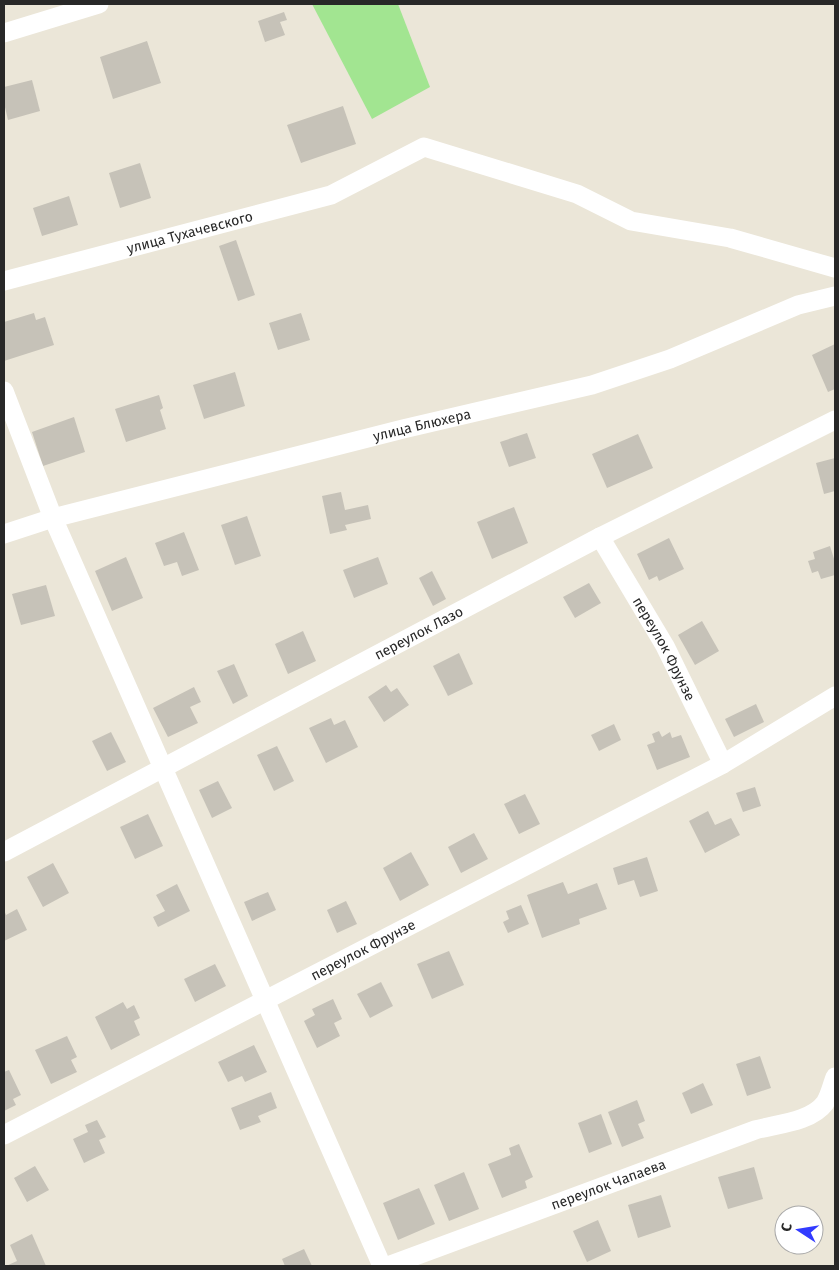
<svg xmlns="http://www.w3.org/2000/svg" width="839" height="1270" font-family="'Fira Sans',sans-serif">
  <rect width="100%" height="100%" fill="#ebe6d8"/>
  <!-- green -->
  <polygon fill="#a2e591" points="312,4 398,4 430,87 372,119"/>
  <!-- building -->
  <g fill="#c6c2b8">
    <polygon points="284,12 287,20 280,22 285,35 265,42 258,21"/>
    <polygon points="147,41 161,83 113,99 100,57"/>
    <polygon points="32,80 40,111 8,120 4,103 4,87"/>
    <polygon points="343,106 356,144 301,163 287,125"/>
    <polygon points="140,163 151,198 120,208 109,173"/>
    <polygon points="69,196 78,225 42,236 33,208"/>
    <polygon points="236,240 255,295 238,301 219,246"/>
    <polygon points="34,313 36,320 45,317 54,345 4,361 4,322"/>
    <polygon points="301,313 310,340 278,350 269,323"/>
    <polygon points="835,344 835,389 828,392 812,355"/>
    <polygon points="235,372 245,406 204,419 193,385"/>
    <polygon points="159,395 163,408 160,410 166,429 126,442 115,409"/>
    <polygon points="74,417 85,452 43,466 32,432"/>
    <polygon points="527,433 536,458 509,467 500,442"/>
    <polygon points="638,434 653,468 607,488 592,454"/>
    <polygon points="835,458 835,491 824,494 816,463"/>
    <polygon points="341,492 345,510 368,505 371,519 345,525 347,530 330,534 322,496"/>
    <polygon points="514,507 528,543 492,559 477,522"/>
    <polygon points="247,516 261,556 235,565 221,525"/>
    <polygon points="184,532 199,570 182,576 177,562 164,566 155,543"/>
    <polygon points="669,538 684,569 659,581 657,576 649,580 637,554"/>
    <polygon points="830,546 835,562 835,575 821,579 818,571 812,573 808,561 815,559 813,552"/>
    <polygon points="126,557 143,598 112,611 95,571"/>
    <polygon points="378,557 388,584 354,598 343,570"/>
    <polygon points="432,571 446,599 433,606 419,578"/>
    <polygon points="589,583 601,603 575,618 563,597"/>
    <polygon points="46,585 55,616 21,625 12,594"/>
    <polygon points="702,621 719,651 695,665 678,635"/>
    <polygon points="303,631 316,661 288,674 275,644"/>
    <polygon points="459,653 473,684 448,696 433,666"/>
    <polygon points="234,664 248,696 233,704 217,671"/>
    <polygon points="386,685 391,692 397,688 409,705 384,722 368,697"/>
    <polygon points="194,687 201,702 190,707 198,723 168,737 153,708"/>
    <polygon points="756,704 764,722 734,737 725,719"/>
    <polygon points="331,718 334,725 345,720 358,747 326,763 309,728"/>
    <polygon points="614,724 621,740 599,751 591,735"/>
    <polygon points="659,731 662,737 670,732 672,738 681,735 690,757 657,770 647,745 655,742 652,734"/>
    <polygon points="111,732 126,762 107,771 92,741"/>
    <polygon points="277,746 294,781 274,791 257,755"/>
    <polygon points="218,781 232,808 212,818 199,790"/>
    <polygon points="755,787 761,806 743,812 736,793"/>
    <polygon points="525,794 540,824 519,834 504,804"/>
    <polygon points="708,811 715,825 731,818 740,835 705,853 689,821"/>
    <polygon points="148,814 163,846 135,859 120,827"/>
    <polygon points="474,833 488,859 461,873 448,847"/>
    <polygon points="411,852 429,885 400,901 383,868"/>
    <polygon points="647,857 658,891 640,897 634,880 618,885 613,868"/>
    <polygon points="53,863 69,893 43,907 27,877"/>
    <polygon points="563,882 568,894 597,883 607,909 579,919 580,924 542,938 527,895"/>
    <polygon points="177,884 190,911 158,927 153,917 165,911 156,895"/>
    <polygon points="268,892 276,910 252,921 244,902"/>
    <polygon points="346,901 357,924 337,933 327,910"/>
    <polygon points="521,905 529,924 508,933 503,922 509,919 506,911"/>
    <polygon points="17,909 27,930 4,941 4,910 6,915"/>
    <polygon points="449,951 464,985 432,999 417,964"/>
    <polygon points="215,964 226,986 195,1002 184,979"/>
    <polygon points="381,982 393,1006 370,1018 357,994"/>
    <polygon points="333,999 342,1019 334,1023 340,1036 317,1048 304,1021 315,1015 312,1009"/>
    <polygon points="123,1002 127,1009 134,1005 140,1018 134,1021 140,1035 111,1050 95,1017"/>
    <polygon points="67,1036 77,1057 71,1060 77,1072 51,1084 35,1050"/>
    <polygon points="254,1045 267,1072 245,1082 242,1076 228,1082 218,1062"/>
    <polygon points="760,1056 771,1088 747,1096 736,1064"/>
    <polygon points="9,1070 21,1095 13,1099 16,1105 4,1111 4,1072"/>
    <polygon points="703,1083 713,1105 691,1114 682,1093"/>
    <polygon points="271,1092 277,1108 258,1116 261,1122 240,1130 231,1108"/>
    <polygon points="637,1100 645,1121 638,1124 644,1138 622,1147 608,1112"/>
    <polygon points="601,1114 612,1144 589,1153 578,1123"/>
    <polygon points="97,1120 106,1137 99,1140 105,1153 84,1163 73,1139 88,1132 85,1125"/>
    <polygon points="519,1144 533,1177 525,1181 527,1188 502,1198 488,1164 511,1155 509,1148"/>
    <polygon points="35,1166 49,1190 27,1202 14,1178"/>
    <polygon points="754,1167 763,1199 728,1209 718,1177"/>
    <polygon points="464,1172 479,1209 449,1221 434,1185"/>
    <polygon points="419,1188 435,1224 398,1240 383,1203"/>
    <polygon points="661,1195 671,1227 638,1238 628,1205"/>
    <polygon points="598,1220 611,1251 587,1262 573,1231"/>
    <polygon points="32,1234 46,1266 6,1266 17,1261 10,1245"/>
    <polygon points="304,1249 312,1266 285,1266 282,1259"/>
  </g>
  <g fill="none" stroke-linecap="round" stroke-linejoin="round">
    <!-- minor -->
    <g stroke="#fff" stroke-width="19">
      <polyline points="4,33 99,4"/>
      <path id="s1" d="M4,281L331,195L424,147L577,194L631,221L730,238L835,268"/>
      <polyline points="4,391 53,518 382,1266"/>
      <path id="s2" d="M4,534L53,518L403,429L592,385L670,359L798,305L835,296"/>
      <path id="s3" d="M600,537L665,646L723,764"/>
      <path id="s4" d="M4,852L600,537L835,420"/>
      <path id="s5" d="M4,1135L723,764L835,696"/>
      <path id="s6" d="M388,1266L755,1130C777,1124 811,1122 825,1103C830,1095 832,1085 835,1077"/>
    </g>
  </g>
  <g text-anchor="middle" stroke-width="4" stroke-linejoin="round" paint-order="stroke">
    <!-- street labels -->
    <g font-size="14" fill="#282828" stroke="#fff">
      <text dy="5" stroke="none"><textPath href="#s1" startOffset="192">улица Тухачевского</textPath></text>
      <text dy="5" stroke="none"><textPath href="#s2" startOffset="432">улица Блюхера</textPath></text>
      <text dy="5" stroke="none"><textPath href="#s4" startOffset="469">переулок Лазо</textPath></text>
      <text dy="5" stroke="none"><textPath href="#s3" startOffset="129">переулок Фрунзе</textPath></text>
      <text dy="5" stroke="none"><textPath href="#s5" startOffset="404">переулок Фрунзе</textPath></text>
      <text dy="5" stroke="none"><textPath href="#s6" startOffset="235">переулок Чапаева</textPath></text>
    </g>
  </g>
  <!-- border -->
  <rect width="839" height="1270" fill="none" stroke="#282828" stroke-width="10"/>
  <!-- north arrow -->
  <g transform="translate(799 1230) rotate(282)"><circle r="24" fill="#ffffff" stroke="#a9a9a9"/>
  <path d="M0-4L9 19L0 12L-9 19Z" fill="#323bff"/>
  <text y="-8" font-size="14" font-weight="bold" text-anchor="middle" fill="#282828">С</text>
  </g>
</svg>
